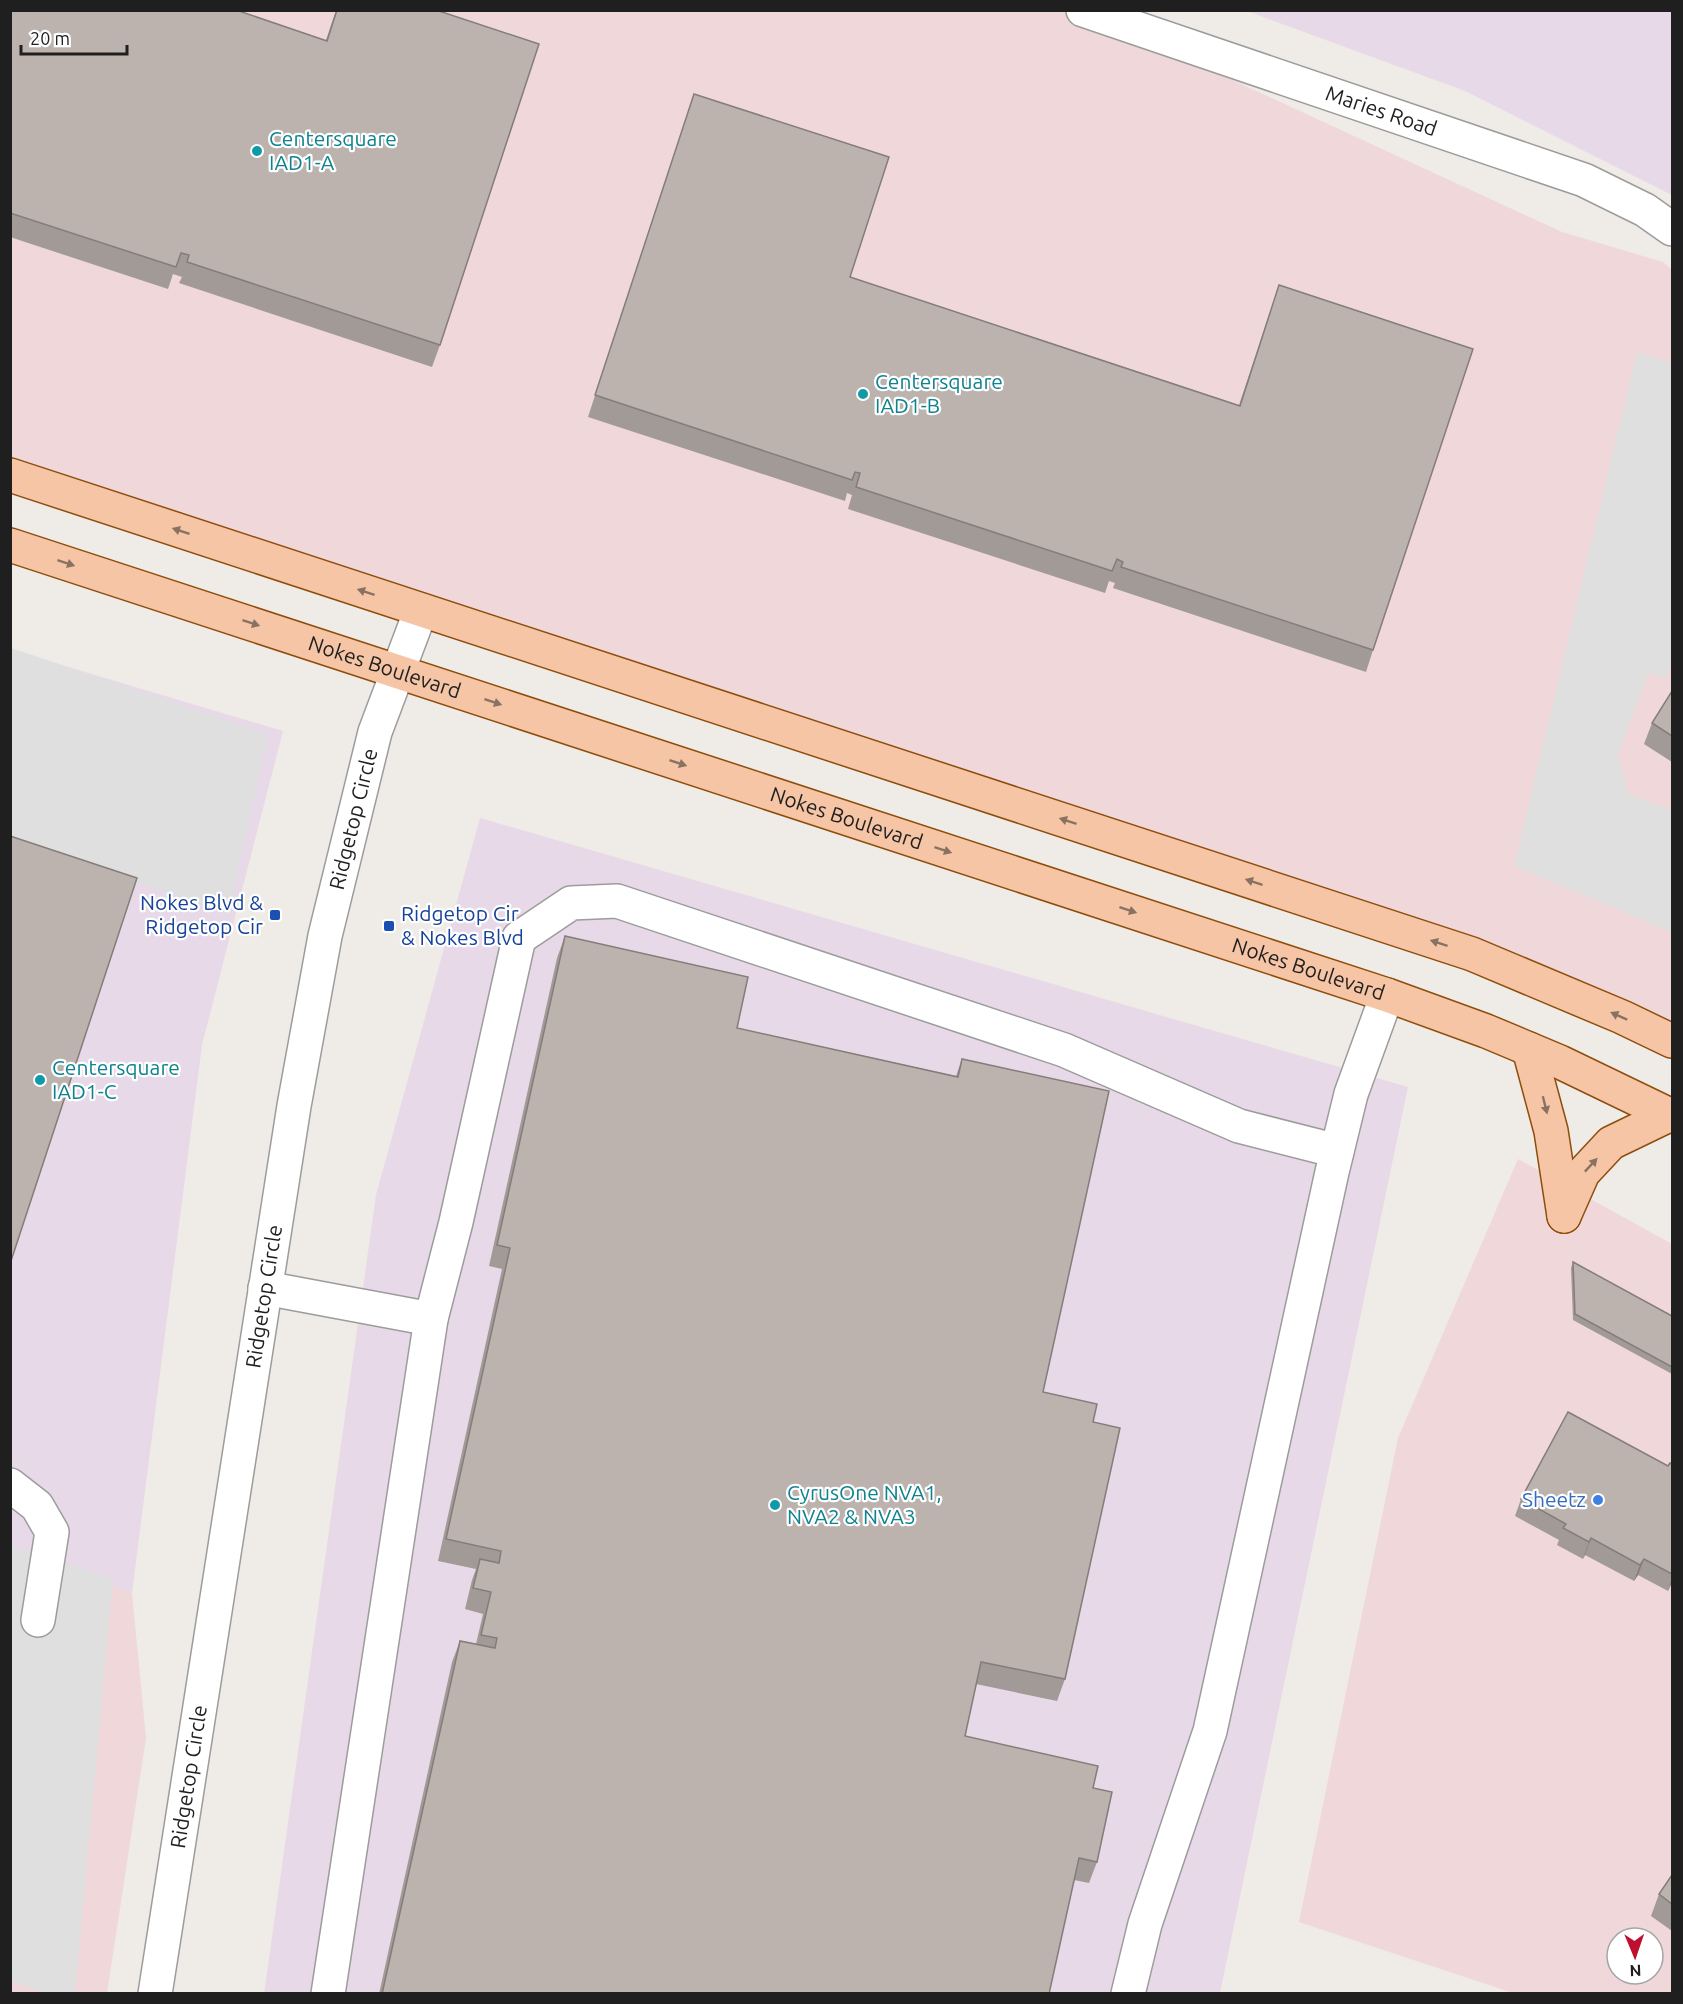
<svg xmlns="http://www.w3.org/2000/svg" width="1683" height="2004" font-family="Ubuntu,sans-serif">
  <rect width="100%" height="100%" fill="#efebe6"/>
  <!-- commercial -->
  <g fill="#efd7da" fill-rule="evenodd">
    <polygon points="11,11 1083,11 1562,232 1663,262 1672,270 1672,1041 1622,1017 11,475"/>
    <path d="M1518,1159L1672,1244V1993H1513L1299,1922L1398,1438ZM1617,1938H1653V1974H1617Z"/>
    <polygon points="11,1552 132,1593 146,1738 107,1993 11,1994"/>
  </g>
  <!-- industrial -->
  <g fill="#e8d9e8">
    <polygon points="1247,11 1672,11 1672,195 1465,91"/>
    <polygon points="11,650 283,731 202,1045 132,1593 11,1552"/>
    <polygon points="480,818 1408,1087 1220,1993 264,1994 376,1195"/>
  </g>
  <!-- parking -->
  <g fill="#dfdfdf">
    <polygon points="1637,352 1672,363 1672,655 1667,678 1648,673 1618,754 1628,794 1672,810 1672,932 1514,866"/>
    <polygon points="11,648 268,734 228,914 11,838"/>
    <polygon points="10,1546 113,1578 75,1993 46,1993 11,1981"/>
  </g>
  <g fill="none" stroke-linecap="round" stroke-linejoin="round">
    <defs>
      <g id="minor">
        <path id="s1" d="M1083,10L1584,180L1645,210L1672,229"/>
        <polyline points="265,1288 431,1319"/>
        <polyline points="10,1485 37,1506 52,1532 38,1620"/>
        <path id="s2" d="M155,1994L294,1106L325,936L375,732L421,610"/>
        <polyline points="328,1994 431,1319 456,1222 519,938 571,903 617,901 1064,1050 1239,1126 1337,1151"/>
        <polyline points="1128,1994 1145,1924 1210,1731 1332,1172 1351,1094 1387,995"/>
      </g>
      <g id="major">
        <polyline points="10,475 1472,954 1622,1017 1672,1041"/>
        <path id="s3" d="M10,545L1387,995L1486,1031L1560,1062L1672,1116"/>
        <polyline points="1529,1049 1551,1131 1564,1216"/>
        <polyline points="1564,1216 1583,1173 1611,1143 1669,1115"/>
      </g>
    </defs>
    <!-- minor casing -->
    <use href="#minor" stroke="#9c9c9c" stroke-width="36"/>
    <!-- major casing -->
    <use href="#major" stroke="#8f4d0b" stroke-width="36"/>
    <!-- minor -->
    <use href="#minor" stroke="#fff" stroke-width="33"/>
    <!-- major -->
    <use href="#major" stroke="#f5c5a6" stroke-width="33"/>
  </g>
  <!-- wall -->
  <g fill="#a29a96">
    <polygon points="10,10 326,40 336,10 436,10 440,345 432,367 179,283 182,277 173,274 168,289 10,237"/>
    <polygon points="694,94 850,277 1239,405 1279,285 1373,650 1366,672 1113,588 1115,583 1109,581 1105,593 848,509 852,495 847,493 845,501 588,417"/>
    <polygon points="1672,691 1672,762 1644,744 1652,723"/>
    <polygon points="565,936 737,1028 956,1076 962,1059 1043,1392 1093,1422 1065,1679 1057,1701 976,1684 965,1736 1093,1788 1097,1862 1089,1883 1074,1880 1049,1994 379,1994 452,1662 460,1641 476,1644 483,1614 465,1609 472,1580 476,1569 438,1561 502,1269 489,1266 557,958"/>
    <polygon points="1573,1262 1672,1316 1672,1374 1573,1320 1571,1268"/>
    <polygon points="1672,1465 1672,1582 1668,1591 1638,1575 1634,1581 1585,1555 1583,1559 1557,1545 1559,1540 1515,1516 1521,1499"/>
    <polygon points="1672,1875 1672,1931 1651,1916 1659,1894"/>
  </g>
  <!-- shaded-wall -->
  <g fill="#847d7a">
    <polygon points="1591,1538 1585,1555 1583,1559 1589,1542"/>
    <polygon points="1644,1559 1638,1575 1634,1581 1640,1565"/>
    <polygon points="1672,1578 1672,1582 1668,1591"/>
  </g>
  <!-- building -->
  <g fill="#bcb3af" stroke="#847d7a" stroke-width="1.5">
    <polygon points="10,10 236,10 327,41 337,10 436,10 539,44 440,345 187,262 189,255 181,253 176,267 10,213"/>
    <polygon points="694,94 889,157 850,277 1240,406 1279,285 1473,349 1373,650 1121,567 1123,562 1117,559 1112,571 856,487 860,473 855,472 852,480 595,395"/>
    <polygon points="1672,691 1672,736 1652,723"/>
    <polygon points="10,836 137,878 10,1264"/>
    <polygon points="565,936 748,977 737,1028 958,1077 962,1059 1109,1091 1043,1392 1097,1404 1093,1422 1120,1428 1065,1679 981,1662 965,1736 1098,1766 1093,1788 1112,1792 1097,1862 1079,1858 1049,1994 382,1994 460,1641 495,1648 497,1638 481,1635 491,1592 473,1588 480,1559 499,1563 501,1551 446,1539 510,1248 497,1245"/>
    <polygon points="1573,1262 1672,1316 1672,1367 1575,1314"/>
    <polygon points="1568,1412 1668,1466 1670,1463 1672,1465 1672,1574 1644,1559 1640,1565 1591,1538 1589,1542 1563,1528 1566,1524 1521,1499"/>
    <polygon points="1672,1875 1672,1904 1659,1894"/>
  </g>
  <!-- one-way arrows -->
  <defs><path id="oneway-solid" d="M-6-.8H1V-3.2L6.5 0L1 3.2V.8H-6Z" transform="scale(1.5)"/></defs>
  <g fill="#8a7262">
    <use href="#oneway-solid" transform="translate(181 531) rotate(-162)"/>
    <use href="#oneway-solid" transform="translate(66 563) rotate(18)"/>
    <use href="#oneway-solid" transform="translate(366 592) rotate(-162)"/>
    <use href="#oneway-solid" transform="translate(251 623) rotate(18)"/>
    <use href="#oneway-solid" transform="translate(493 702) rotate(18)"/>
    <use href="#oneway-solid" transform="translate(678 763) rotate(18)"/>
    <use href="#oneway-solid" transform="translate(1068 821) rotate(-162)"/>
    <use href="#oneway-solid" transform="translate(943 850) rotate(18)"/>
    <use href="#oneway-solid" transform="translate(1254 882) rotate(-162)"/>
    <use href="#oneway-solid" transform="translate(1128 910) rotate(18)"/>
    <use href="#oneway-solid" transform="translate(1439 943) rotate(-162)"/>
    <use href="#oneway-solid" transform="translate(1619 1016) rotate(-156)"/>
    <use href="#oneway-solid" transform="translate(1545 1105) rotate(76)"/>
    <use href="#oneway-solid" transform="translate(1591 1165) rotate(-47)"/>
  </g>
  <!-- markers -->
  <g fill="#0f9aa8" stroke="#fff" stroke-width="2">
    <circle cx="257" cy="151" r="6"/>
    <circle cx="863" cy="394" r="6"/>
    <circle cx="40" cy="1080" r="6"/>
    <circle cx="775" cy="1505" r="6"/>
  </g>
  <g fill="#1a4fb4" stroke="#fff" stroke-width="2">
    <rect x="269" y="909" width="12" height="12" rx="3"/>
    <rect x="383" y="920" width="12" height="12" rx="3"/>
  </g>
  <circle fill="#3f7fe0" stroke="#fff" stroke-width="2" cx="1598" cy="1500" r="6"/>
  <g text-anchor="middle" stroke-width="4.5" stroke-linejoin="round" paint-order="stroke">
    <!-- street labels -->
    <g font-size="21" fill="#1f1f1f" stroke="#fff">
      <text dy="7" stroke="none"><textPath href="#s1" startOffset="315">Maries Road</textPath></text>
      <text dy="7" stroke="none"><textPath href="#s3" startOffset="394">Nokes Boulevard</textPath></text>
      <text dy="7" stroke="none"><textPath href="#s3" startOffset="880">Nokes Boulevard</textPath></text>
      <text dy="7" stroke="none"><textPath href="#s2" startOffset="1192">Ridgetop Circle</textPath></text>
      <text dy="7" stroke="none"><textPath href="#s3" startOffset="1366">Nokes Boulevard</textPath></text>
      <text dy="7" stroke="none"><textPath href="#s2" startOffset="706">Ridgetop Circle</textPath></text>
      <text dy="7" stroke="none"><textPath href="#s2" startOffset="220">Ridgetop Circle</textPath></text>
    </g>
    <!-- culture labels -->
    <g font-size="21" fill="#0d838f" stroke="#fff" text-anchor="start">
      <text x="269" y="146">Centersquare<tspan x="269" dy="24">IAD1-A</tspan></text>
      <text x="875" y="389">Centersquare<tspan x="875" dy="24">IAD1-B</tspan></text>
      <text x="52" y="1075">Centersquare<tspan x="52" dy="24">IAD1-C</tspan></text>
      <text x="787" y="1500">CyrusOne NVA1,<tspan x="787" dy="24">NVA2 &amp; NVA3</tspan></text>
    </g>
    <!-- transit labels -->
    <g font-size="21" fill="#164399" stroke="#fff" text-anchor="end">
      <text x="263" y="910">Nokes Blvd &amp;<tspan x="263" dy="24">Ridgetop Cir</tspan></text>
      <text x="401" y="921" text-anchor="start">Ridgetop Cir<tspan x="401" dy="24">&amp; Nokes Blvd</tspan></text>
    </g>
    <!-- shop labels -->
    <g font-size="21" fill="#366cbe" stroke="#fff" text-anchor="end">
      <text x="1586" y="1507">Sheetz</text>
    </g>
  </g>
  <!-- border -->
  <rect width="1683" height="2004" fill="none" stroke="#1f1f1f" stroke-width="24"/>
  <!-- north arrow -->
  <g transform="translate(1635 1956) rotate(178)"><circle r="28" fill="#ffffff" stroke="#a5a5a5" stroke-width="1.5"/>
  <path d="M0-4.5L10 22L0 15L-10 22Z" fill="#c00f2e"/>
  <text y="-9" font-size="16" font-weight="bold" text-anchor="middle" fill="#1f1f1f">N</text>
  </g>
  <!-- scale -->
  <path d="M21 45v9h106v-9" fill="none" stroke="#1f1f1f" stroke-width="3"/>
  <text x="30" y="45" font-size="18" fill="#1f1f1f" stroke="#ffffff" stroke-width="4.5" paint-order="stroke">20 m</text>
</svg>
